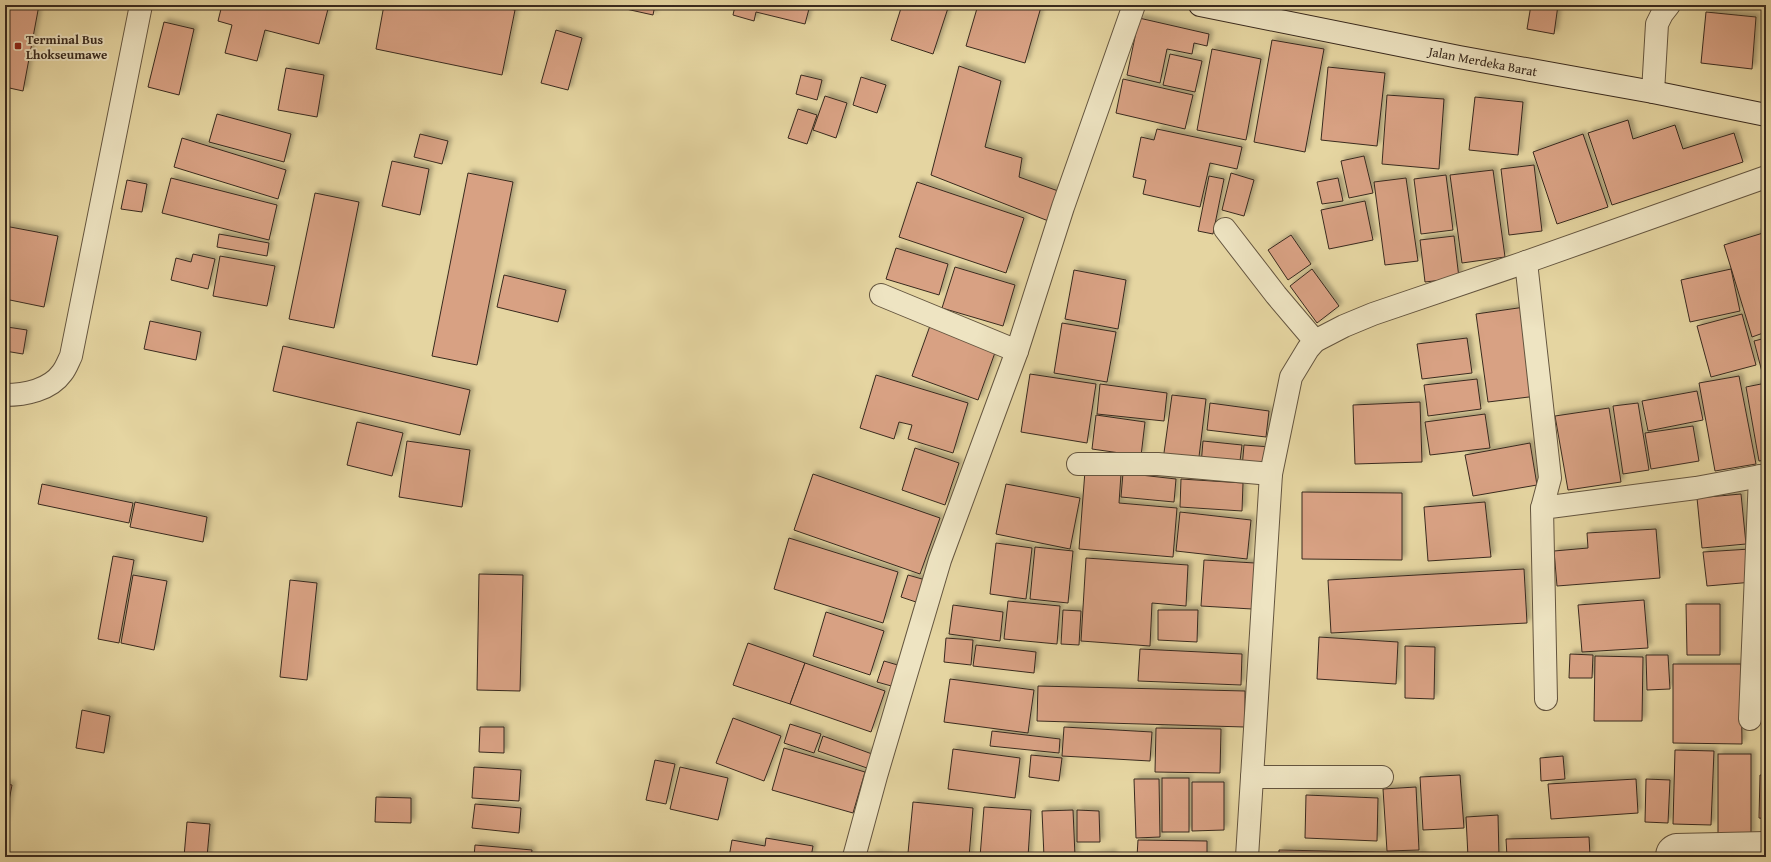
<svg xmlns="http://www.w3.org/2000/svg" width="1771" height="862" font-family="'Gentium Book Plus',serif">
  <defs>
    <filter id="shadow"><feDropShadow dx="3.5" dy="-3.5" stdDeviation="2" flood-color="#0004"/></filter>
  </defs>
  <rect width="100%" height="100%" fill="#e5d5a1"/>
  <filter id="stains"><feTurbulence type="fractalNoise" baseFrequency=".005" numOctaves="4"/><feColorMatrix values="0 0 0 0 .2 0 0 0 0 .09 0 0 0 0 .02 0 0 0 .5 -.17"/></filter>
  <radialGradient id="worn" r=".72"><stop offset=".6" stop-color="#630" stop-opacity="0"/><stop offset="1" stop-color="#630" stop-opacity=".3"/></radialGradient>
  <!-- building -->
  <g fill="#d8a183" stroke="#392a1e" filter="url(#shadow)">
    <polygon points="5,5 39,5 23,91 5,87"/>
    <polygon points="222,5 329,5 319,44 265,30 257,61 225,53 232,25 218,21"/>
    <polygon points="384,5 488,5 515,10 502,75 376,49"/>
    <polygon points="608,5 655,5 653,15"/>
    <polygon points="730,5 810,5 805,24 756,12 754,21 733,15 735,6"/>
    <polygon points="902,5 949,5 933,54 891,40"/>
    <polygon points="978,5 1034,5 1041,7 1025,63 966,46"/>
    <polygon points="1531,5 1558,5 1554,34 1527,29"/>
    <polygon points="1706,12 1756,17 1752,69 1701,63"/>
    <polygon points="1139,18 1209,34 1207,46 1194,43 1192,54 1167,49 1160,83 1127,75"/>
    <polygon points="164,22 194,29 179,95 148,87"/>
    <polygon points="556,30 582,38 568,90 541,83"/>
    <polygon points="1272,40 1324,49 1305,152 1254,142"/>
    <polygon points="1212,49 1261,59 1246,140 1197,130"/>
    <polygon points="1170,54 1202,61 1195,92 1163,85"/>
    <polygon points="959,66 1001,81 985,147 1022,158 1019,177 1061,192 1051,222 931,175"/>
    <polygon points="1328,67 1385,73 1377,146 1321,140"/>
    <polygon points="286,68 324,75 317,117 278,110"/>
    <polygon points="801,75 822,80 817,100 796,94"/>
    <polygon points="861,77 886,85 877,113 853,105"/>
    <polygon points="1123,79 1193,95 1185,129 1116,113"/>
    <polygon points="1387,95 1444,99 1439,169 1382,164"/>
    <polygon points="825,96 847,103 836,138 813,130"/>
    <polygon points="1475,97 1523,102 1518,155 1469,150"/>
    <polygon points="798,109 817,115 807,144 788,138"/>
    <polygon points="217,114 291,134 284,162 209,142"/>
    <polygon points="1628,120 1633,139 1675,125 1683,149 1734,133 1743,162 1612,205 1588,133"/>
    <polygon points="1157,129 1242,147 1237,169 1210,163 1200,207 1143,194 1146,180 1133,177 1141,137 1154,140"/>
    <polygon points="420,134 448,141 442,164 414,157"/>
    <polygon points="1583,134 1608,207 1557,224 1533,152"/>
    <polygon points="182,138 286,170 278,199 174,167"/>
    <polygon points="1364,156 1373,193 1349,198 1341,161"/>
    <polygon points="392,161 429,169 420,215 382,206"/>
    <polygon points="1534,165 1542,231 1509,235 1501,169"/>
    <polygon points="1493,170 1505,257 1462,263 1450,175"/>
    <polygon points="468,173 513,182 477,365 432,356"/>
    <polygon points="1231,173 1254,180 1244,216 1222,210"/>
    <polygon points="1446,175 1453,230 1421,234 1414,179"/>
    <polygon points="1209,176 1224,179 1213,234 1198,231"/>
    <polygon points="171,178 277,205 269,240 162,213"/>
    <polygon points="1338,178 1343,201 1322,204 1317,182"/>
    <polygon points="1406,178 1418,261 1385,265 1374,182"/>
    <polygon points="127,180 147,184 142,212 121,209"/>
    <polygon points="917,182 1024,218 1006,273 899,237"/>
    <polygon points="315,193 359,202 334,328 289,319"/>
    <polygon points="1365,201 1373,240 1329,249 1321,210"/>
    <polygon points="5,226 58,236 44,307 5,299"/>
    <polygon points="1763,233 1766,241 1766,332 1752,337 1724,245"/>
    <polygon points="219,234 269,243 267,256 217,247"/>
    <polygon points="1291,235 1311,264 1288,280 1268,250"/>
    <polygon points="1454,236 1459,278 1425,282 1420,240"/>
    <polygon points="896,248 948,264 939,295 886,279"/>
    <polygon points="193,254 215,259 208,289 171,280 176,258 191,262"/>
    <polygon points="220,256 275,266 267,306 213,296"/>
    <polygon points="955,267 1015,285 1003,326 942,308"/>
    <polygon points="1312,269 1339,306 1317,323 1290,286"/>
    <polygon points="1731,269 1740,311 1690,322 1681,280"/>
    <polygon points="1074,270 1126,280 1118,329 1065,319"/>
    <polygon points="504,275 566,290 558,322 497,307"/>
    <polygon points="1525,307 1537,396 1488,402 1476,314"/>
    <polygon points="1742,314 1756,365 1711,377 1697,326"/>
    <polygon points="150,321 201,332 196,360 144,349"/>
    <polygon points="931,323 997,347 978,400 912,376"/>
    <polygon points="1062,323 1116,332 1107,382 1054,373"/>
    <polygon points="7,327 27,330 23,354 5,351"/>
    <polygon points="1467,338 1472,373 1422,379 1417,344"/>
    <polygon points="1766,338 1766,371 1762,372 1754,341"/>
    <polygon points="283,346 470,390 460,435 273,391"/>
    <polygon points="1030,374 1096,384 1087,443 1021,432"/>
    <polygon points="876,375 968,403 953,453 908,439 912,425 899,422 894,439 860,428"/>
    <polygon points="1739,376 1756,464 1715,471 1699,383"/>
    <polygon points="1477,379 1481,409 1428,416 1424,385"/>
    <polygon points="1766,383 1766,460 1759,461 1746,387"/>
    <polygon points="1100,384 1167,393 1164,421 1097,414"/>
    <polygon points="1697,391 1703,420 1648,431 1642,401"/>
    <polygon points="1172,395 1206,399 1198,465 1163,460"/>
    <polygon points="1420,402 1422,462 1355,464 1353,405"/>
    <polygon points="1210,403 1269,411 1266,437 1207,430"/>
    <polygon points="1638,403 1649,470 1623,474 1613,406"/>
    <polygon points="1609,408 1621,482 1568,490 1555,416"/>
    <polygon points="1485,414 1490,448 1430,455 1425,422"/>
    <polygon points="1096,415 1145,422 1141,456 1092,449"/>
    <polygon points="357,422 403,433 392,476 347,465"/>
    <polygon points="1693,426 1699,461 1651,469 1645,433"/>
    <polygon points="407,441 470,450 462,507 399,497"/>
    <polygon points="1203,441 1242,445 1239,469 1201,465"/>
    <polygon points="1530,443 1537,485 1473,496 1465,455"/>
    <polygon points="1244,445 1271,447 1269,471 1242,468"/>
    <polygon points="915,448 959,463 945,505 902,490"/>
    <polygon points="1085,471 1121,474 1119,503 1177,508 1173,557 1079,549"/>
    <polygon points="1123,473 1176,479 1174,502 1121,497"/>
    <polygon points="813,474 940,518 920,574 794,530"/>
    <polygon points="1181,479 1243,483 1242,511 1180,507"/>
    <polygon points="42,484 133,503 129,523 38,504"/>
    <polygon points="1006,484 1080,498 1070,549 996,534"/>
    <polygon points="1302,492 1402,493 1402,560 1302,559"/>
    <polygon points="1741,494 1746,544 1702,548 1697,498"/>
    <polygon points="135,502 207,517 203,542 130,527"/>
    <polygon points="1485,502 1491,557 1428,561 1424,507"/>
    <polygon points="1180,512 1251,520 1247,559 1176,551"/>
    <polygon points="1656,529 1660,578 1557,586 1554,551 1588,548 1587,533"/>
    <polygon points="789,538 898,572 883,623 774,589"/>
    <polygon points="996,543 1032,548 1026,599 990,594"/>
    <polygon points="1035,547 1073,551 1068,603 1030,599"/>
    <polygon points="1750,549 1753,582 1707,586 1703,552"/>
    <polygon points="113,556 134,560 119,643 98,639"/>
    <polygon points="1086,558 1188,565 1186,606 1152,603 1150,646 1081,641"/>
    <polygon points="1204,560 1255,563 1252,609 1201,606"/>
    <polygon points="1524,569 1527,623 1331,633 1328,580"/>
    <polygon points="479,574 523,575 520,691 477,690"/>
    <polygon points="133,575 167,581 154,650 121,643"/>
    <polygon points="908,575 929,581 922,604 901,597"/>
    <polygon points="290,580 317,583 307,680 280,677"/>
    <polygon points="1644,600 1648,648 1582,652 1578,605"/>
    <polygon points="1008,601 1060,606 1057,644 1004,639"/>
    <polygon points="1686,604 1720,604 1720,655 1687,655"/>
    <polygon points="953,605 1003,612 1000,641 949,634"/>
    <polygon points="1063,610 1081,611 1079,645 1061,644"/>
    <polygon points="1158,610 1198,610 1197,642 1158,640"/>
    <polygon points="826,612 884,631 870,675 813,656"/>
    <polygon points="1319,637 1398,642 1396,684 1317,679"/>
    <polygon points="946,638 973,640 971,665 944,662"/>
    <polygon points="748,643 805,663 790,704 733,685"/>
    <polygon points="976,645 1036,652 1034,673 973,666"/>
    <polygon points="1405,646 1435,647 1434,699 1405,698"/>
    <polygon points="1140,649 1242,654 1241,685 1138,681"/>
    <polygon points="1570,654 1593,655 1592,678 1569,678"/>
    <polygon points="1646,655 1668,655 1670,689 1647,690"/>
    <polygon points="1595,656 1643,657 1642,721 1594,721"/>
    <polygon points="884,661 901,666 895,687 877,682"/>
    <polygon points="1763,662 1766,662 1766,701 1765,701"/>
    <polygon points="805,663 885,691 871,732 790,704"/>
    <polygon points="1673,664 1741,664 1742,744 1673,743"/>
    <polygon points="950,679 1034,690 1028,733 944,722"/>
    <polygon points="1038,686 1245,691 1245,727 1037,721"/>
    <polygon points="82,710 110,716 104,753 76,748"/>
    <polygon points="733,718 781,736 764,781 716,763"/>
    <polygon points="790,724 821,734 814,753 784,743"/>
    <polygon points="480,727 504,727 504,753 479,752"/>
    <polygon points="1064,727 1152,732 1150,761 1062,756"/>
    <polygon points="1156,728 1221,729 1220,773 1155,772"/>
    <polygon points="992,731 1060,739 1059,753 990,746"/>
    <polygon points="823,736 872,754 867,768 818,751"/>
    <polygon points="784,748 865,772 853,813 772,790"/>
    <polygon points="953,749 1020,758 1015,798 948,789"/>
    <polygon points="1675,750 1714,751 1711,825 1673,824"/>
    <rect x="1718" y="754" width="33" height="82"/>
    <polygon points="1031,755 1062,758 1059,781 1029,777"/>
    <polygon points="1563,756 1565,779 1541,781 1540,758"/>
    <polygon points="655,760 675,764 666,804 646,800"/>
    <polygon points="474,767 521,770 519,801 472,798"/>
    <polygon points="680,767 728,778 718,820 670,809"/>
    <polygon points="1460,775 1464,828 1423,830 1420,777"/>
    <polygon points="1760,775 1766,775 1766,819 1759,818"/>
    <rect x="1162" y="778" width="27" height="54"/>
    <polygon points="1134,779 1159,779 1160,837 1136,838"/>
    <polygon points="1636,779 1638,813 1551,819 1548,784"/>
    <polygon points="1646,779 1670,780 1668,823 1645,822"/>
    <polygon points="1192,782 1224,782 1224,830 1192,831"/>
    <polygon points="5,784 12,785 5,822"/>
    <polygon points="1416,787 1419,850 1387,851 1383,789"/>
    <polygon points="1306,795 1378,798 1377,841 1305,838"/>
    <polygon points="376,797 411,798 411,823 375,822"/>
    <polygon points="913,802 973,808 969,857 908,853"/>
    <polygon points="475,804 521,808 519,833 472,828"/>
    <polygon points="984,807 1031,810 1028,857 980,857"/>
    <polygon points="1073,810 1075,856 1044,857 1042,811"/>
    <polygon points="1077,810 1099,811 1100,842 1077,842"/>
    <polygon points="1498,815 1499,857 1468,857 1466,817"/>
    <polygon points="187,822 210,824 207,857 184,857"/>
    <polygon points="1589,837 1590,855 1507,857 1506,839"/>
    <polygon points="766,838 813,846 811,857 729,857 732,840 765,846"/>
    <polygon points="1138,840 1207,841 1207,857 1137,857"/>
    <polygon points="475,845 532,850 531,857 474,857"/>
    <polygon points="1279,850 1423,853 1423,857 1279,857"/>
    <polygon points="1113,853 1113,857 1088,857"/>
    <polygon points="873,854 892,857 872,857"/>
  </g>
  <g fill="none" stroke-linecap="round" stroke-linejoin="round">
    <defs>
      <g id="minor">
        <polyline points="1653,92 1657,24 1662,14 1669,5"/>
        <polyline points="1225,229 1276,295 1315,341"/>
        <polyline points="1526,262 1550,478 1542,508"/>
        <polyline points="881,295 1017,351"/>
        <path d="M5,395C25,395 50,390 62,373C66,368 68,362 71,356L141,5"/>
        <polyline points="1078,464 1158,464 1271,474"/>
        <polyline points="1546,699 1542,508 1696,488 1766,475"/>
        <polyline points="1750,719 1760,476"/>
        <polyline points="1252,777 1382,777"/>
        <polyline points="854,857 876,776 940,560 1017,351 1063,207 1134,5"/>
        <polyline points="1247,857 1271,474 1291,377 1308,349 1315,341 1344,326 1373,314 1526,262 1766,177"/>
        <path d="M1667,857C1667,850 1670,847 1676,845L1766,843"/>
      </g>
      <polyline id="secondary" points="1200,5 1459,57 1653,92 1766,115"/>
    </defs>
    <!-- minor casing -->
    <use href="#minor" stroke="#64553f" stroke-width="24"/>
    <!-- secondary casing -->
    <use href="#secondary" stroke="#392a1e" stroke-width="24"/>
    <!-- minor -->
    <use href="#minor" stroke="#eee4c2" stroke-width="22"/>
    <!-- secondary -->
    <use href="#secondary" stroke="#eee4c2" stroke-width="22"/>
  </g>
  <!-- markers -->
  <rect fill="#8f2418" stroke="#eee4c2" stroke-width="1.5" x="14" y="42" width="8" height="8" rx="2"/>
  <g text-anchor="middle" stroke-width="4" stroke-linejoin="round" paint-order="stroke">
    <!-- poi labels -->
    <g font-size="13" font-weight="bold" fill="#392a1e" stroke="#eee4c2" text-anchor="start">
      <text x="26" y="44">Terminal Bus<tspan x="26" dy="15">Lhokseumawe</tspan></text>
    </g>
    <!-- street labels -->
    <g font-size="13" fill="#392a1e" stroke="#eee4c2">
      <text transform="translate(1483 61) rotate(11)" y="5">Jalan Merdeka Barat</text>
    </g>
  </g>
  <!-- margin -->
  <rect width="1771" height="862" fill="none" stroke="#e5d5a1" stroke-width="20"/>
  <rect x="6" y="6" width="1759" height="850" fill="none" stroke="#392a1e" stroke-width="2"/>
  <rect x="10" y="10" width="1751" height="842" fill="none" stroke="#392a1e"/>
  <rect width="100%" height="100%" filter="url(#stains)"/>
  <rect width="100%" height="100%" fill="url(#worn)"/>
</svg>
